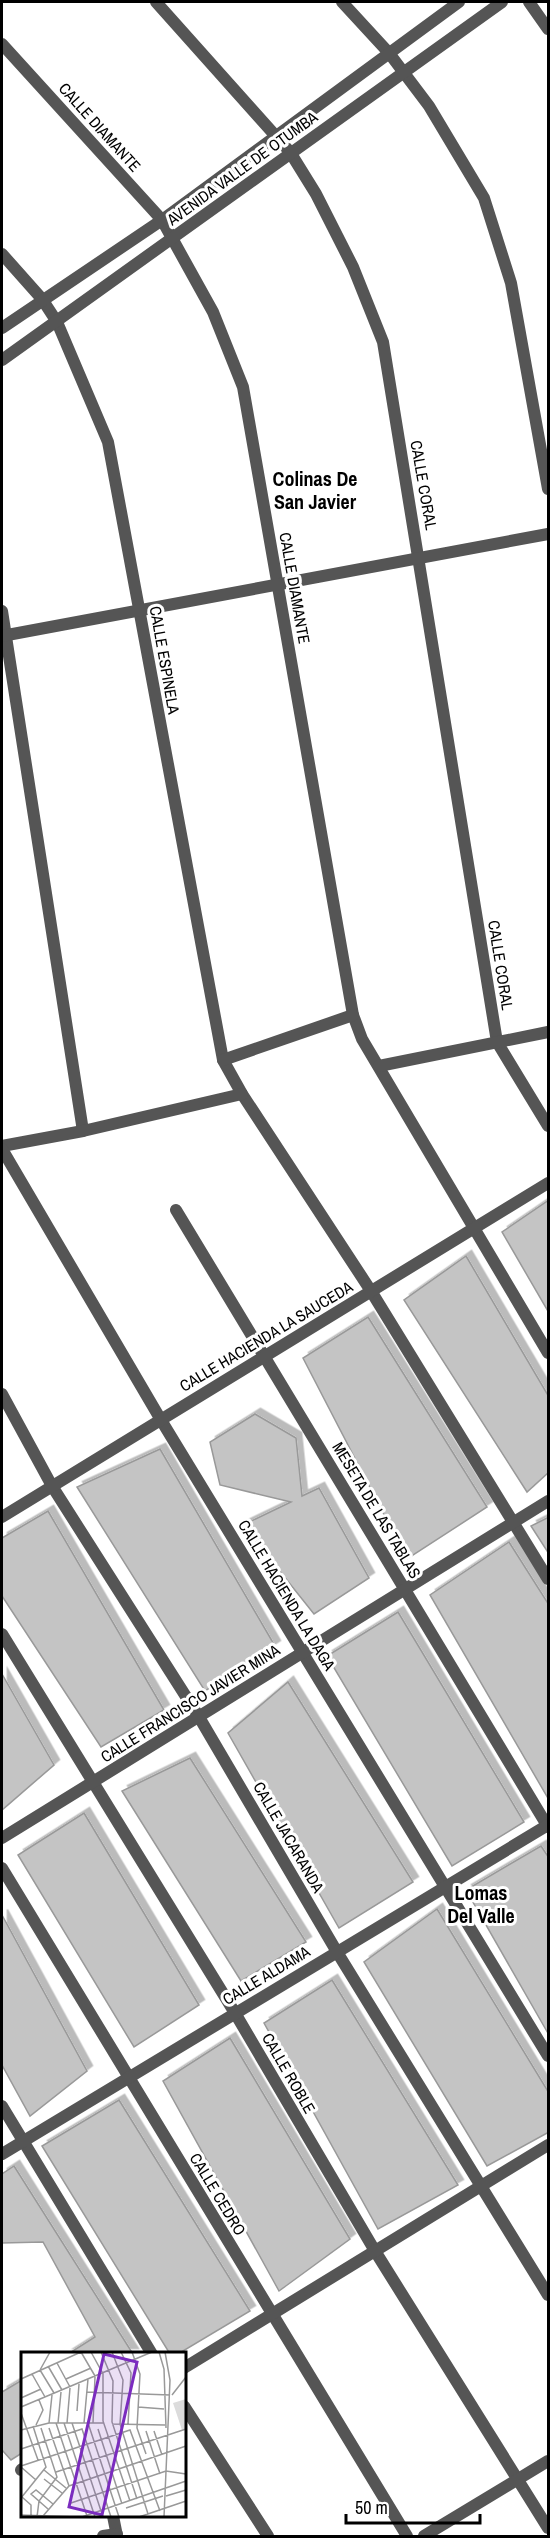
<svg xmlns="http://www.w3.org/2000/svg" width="550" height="2538" font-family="'Archivo Narrow',sans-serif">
  <defs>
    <filter id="shadow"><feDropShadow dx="5.5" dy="-5.5" stdDeviation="0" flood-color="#0004"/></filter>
  </defs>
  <rect width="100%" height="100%" fill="#fff"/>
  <!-- building -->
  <g fill="#c4c4c4" stroke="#999" stroke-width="1.5" filter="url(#shadow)">
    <polygon points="549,1200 549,1313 502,1232"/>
    <polygon points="466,1256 549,1397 549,1472 527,1492 404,1300"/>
    <polygon points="368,1317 487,1507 407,1559 303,1358"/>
    <polygon points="255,1414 296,1438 302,1496 319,1488 369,1578 314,1614 243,1525 291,1502 220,1485 210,1442"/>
    <polygon points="160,1449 275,1646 205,1691 77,1487"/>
    <polygon points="48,1511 164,1710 101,1747 2,1596 2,1538"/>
    <polygon points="549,1517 549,1554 531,1526"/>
    <polygon points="509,1542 549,1605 549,1800 430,1595"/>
    <polygon points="398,1612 524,1822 452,1866 327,1656"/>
    <polygon points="2,1674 54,1765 2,1810"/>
    <polygon points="288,1682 413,1882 339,1928 228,1733"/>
    <polygon points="190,1758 306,1942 241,1981 122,1791"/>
    <polygon points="84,1813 199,2005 134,2047 18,1855"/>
    <polygon points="541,1846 549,1858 549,2035 466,1890"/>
    <polygon points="437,1909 549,2093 549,2132 487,2166 364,1962"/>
    <polygon points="2,1915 87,2071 30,2116 2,2065"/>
    <polygon points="332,1980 458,2185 378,2229 264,2023"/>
    <polygon points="230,2038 350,2239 279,2291 163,2081"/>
    <polygon points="119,2100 250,2311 178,2354 170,2354 42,2146"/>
    <polygon points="14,2166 133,2354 68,2354 95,2337 43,2242 2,2243 2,2174"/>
    <polygon points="22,2380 22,2453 11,2460 2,2450 2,2392"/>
  </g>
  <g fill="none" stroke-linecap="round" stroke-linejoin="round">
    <!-- minor -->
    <g stroke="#555" stroke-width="12">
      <polyline points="156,2 290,152 316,194 353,267 383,342 497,1042 548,1126"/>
      <polyline points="342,2 389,53 429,106 484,198 511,283 548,489"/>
      <polyline points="529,2 548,29"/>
      <polyline points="2,44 162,220 213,312 243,387 353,1015 362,1039 548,1353"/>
      <polyline points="2,254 42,299 57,322 108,442 223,1060 242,1094 371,1291 548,1579"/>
      <polyline points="2,328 162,220 459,2"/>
      <polyline points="2,360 502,2"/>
      <polyline points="2,611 83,1131"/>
      <polyline points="2,636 548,534"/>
      <polyline points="223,1060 353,1015"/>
      <polyline points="379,1066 548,1032"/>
      <polyline points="2,1146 83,1131 242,1094"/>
      <polyline points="2,1149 161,1420 548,2056"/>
      <polyline points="176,1210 548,1827"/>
      <polyline points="2,1394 52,1486 199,1717 337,1952 548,2295"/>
      <polyline points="2,1517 548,1183"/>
      <polyline points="2,1634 235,2013 375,2251 548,2528"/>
      <polyline points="2,1838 548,1501"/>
      <polyline points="2,1868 407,2536"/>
      <polyline points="2,2106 152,2354"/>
      <polyline points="2,2154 548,1825"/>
      <polyline points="184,2368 548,2145"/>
      <polyline points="184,2406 268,2536"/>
      <polyline points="21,2470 22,2469"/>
      <polyline points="113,2516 117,2536"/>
      <polyline points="103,2536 117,2534"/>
      <polyline points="424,2536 548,2461"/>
    </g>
  </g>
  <g text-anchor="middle" stroke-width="6" stroke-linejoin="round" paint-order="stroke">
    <!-- street labels -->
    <g font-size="16" fill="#000" stroke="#fff">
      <text transform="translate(100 127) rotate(48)" y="6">CALLE DIAMANTE</text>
      <text transform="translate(242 168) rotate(-36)" y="6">AVENIDA VALLE DE OTUMBA</text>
      <text transform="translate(424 485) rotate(80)" y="6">CALLE CORAL</text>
      <text transform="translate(295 588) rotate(80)" y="6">CALLE DIAMANTE</text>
      <text transform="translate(165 660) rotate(80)" y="6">CALLE ESPINELA</text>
      <text transform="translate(501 965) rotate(81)" y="6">CALLE CORAL</text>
      <text transform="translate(266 1336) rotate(-31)" y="6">CALLE HACIENDA LA SAUCEDA</text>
      <text transform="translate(377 1510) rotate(59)" y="6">MESETA DE LAS TABLAS</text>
      <text transform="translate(287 1595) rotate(59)" y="6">CALLE HACIENDA LA DAGA</text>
      <text transform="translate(190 1703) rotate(-32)" y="6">CALLE FRANCISCO JAVIER MINA</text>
      <text transform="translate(289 1837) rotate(60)" y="6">CALLE JACARANDA</text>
      <text transform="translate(266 1975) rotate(-31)" y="6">CALLE ALDAMA</text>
      <text transform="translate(289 2073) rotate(60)" y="6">CALLE ROBLE</text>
      <text transform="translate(218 2194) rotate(59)" y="6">CALLE CEDRO</text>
    </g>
    <!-- quarter labels -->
    <g font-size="20" font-weight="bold" fill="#000" stroke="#fff">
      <text x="315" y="486">Colinas De<tspan x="315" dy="23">San Javier</tspan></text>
      <text x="481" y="1900">Lomas<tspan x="481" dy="23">Del Valle</tspan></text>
    </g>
  </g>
  <!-- overview -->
  <g transform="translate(21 2352)">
    <rect width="165" height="165" fill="#fff"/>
    <path d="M165,47V76L161,78L152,51Z" fill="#dcdcdc"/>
    <path fill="none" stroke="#999" stroke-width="1.5" d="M60,0L74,24M70,0L82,22V69L109,149M80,0L92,29L91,70L116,147M91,0L102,28L99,72L127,162M100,0L110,21L107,72M111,0L119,22L116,76L125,102M138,0L143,17L145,76M36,11L49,35M27,14L41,38M19,18L33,41M19,18L29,0M11,22L24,45M0,27L60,0M45,27L70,16M66,40L149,43M151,43L165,25M0,46L20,37M0,55L131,0M117,55L143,57M56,59L58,32M0,61L17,108M28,71L31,43M35,71L66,164M37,71L40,40M43,71L74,165M46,71L49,36M51,71L82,165M63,71L67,27M67,71L98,165M72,71L74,25M91,72L144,73M15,73L22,58L18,48M28,76L48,134M77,77L101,152M0,78L28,71H83M125,79L139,122M133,79L141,103M0,97L61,77L90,165M0,114L109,78L139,159M0,115L15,128M23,118L45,136M35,120L165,77M23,127L41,141M145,144L165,138M1,145L10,153V164M0,146L25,115L12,74M50,151L145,119L165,122M105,156L142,144M27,157L10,142L15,138L32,152M0,163L56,165M22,164L48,134L165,94M16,165L18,149L36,125L20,76M61,165L165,129M118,165L165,149M143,165L149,28L144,0"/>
    <path fill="#7b2cbf" fill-opacity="0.15" stroke="#7b2cbf" stroke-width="3" d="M83,2L116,10L81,163L48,155Z"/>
    <rect width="165" height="165" fill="none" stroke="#000" stroke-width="3"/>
  </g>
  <!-- border -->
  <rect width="550" height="2538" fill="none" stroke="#000000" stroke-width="6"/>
  <!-- scale -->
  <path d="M346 2514v9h134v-9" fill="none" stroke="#000000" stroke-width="3"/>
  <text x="355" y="2514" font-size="18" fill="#000000" stroke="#ffffff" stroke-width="4.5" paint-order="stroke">50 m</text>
</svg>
